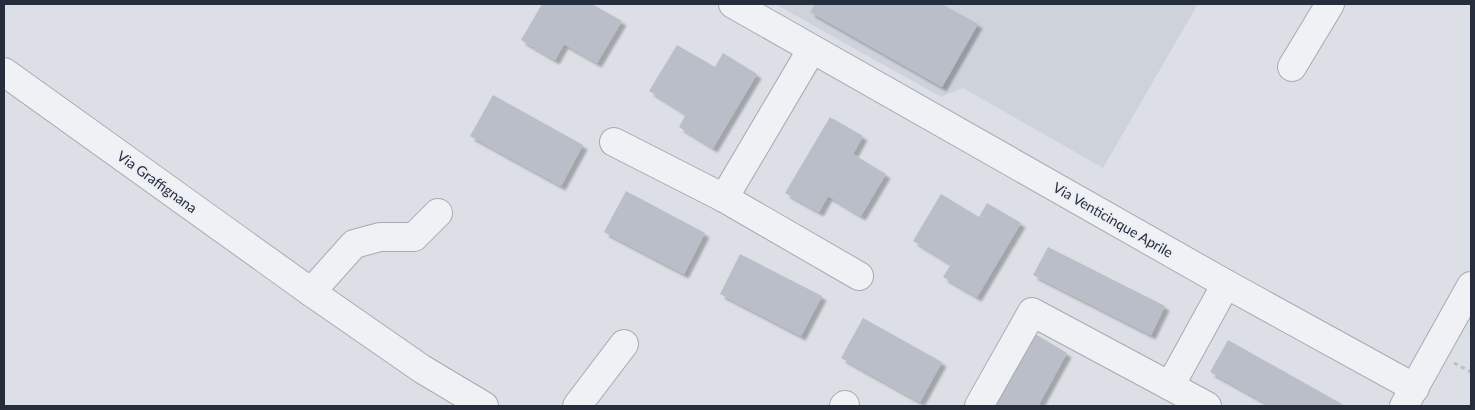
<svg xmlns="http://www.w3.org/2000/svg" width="1475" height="410" font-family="Lato,sans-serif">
  <defs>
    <filter id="shadow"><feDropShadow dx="4.5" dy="4.5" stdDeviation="1" flood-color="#0004"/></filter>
  </defs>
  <rect width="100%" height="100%" fill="#dce0e6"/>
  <!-- built -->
  <polygon fill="#ced2db" points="775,4 1198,4 1103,168 963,88 941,97"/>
  <!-- building -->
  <g fill="#b9bec9" filter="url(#shadow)">
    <polygon points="542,4 592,4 622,21 597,63 564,44 555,60 521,40"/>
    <polygon points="815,4 942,4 978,24 942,87 810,12"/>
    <polygon points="677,45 715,67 723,53 757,74 713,148 679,127 686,114 649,91"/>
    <polygon points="493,95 583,145 561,186 470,136"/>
    <polygon points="830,117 863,136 853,154 886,174 861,216 828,196 819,212 785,193"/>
    <polygon points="626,191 705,233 684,274 604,232"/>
    <polygon points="941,194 979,217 987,203 1021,223 977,297 943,277 951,264 913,241"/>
    <polygon points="1048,247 1165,306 1151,335 1033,275"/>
    <polygon points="740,254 822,296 801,336 720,294"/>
    <polygon points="863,318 942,362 920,402 841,358"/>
    <polygon points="1030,331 1067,353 1038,406 991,406"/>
    <polygon points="1228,340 1342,404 1341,406 1271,406 1210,372"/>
  </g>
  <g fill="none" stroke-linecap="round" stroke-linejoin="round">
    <defs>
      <g id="minor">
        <polyline points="733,4 1226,284 1415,388"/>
        <polyline points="1292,67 1330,4"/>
        <polyline points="4,72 311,292 422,369 484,406"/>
        <polyline points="614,142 724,198 859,276"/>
        <polyline points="724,198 812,49"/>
        <polyline points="311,292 354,244 380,237 414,237 438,213"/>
        <polyline points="577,406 624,344"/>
        <polyline points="844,406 845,405"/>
        <polyline points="979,406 1032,312 1170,386"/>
        <polyline points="1207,406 1170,386 1226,284"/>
        <polyline points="1404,406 1471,286"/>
      </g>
    </defs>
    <!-- minor casing -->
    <use href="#minor" stroke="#a5aab3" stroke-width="30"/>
    <!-- path -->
    <polyline stroke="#bbbec5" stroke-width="3" stroke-dasharray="4 4" stroke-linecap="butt" points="1454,363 1471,372"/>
    <!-- minor -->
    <use href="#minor" stroke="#eff1f5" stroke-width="28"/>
  </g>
  <g text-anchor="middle" stroke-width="4" stroke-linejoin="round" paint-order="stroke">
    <!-- street labels -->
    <g font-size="14" fill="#262d3d" stroke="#ebeff4">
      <text transform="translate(157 182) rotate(36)" y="5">Via Graffignana</text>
      <text transform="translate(1113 220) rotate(30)" y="5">Via Venticinque Aprile</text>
    </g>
  </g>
  <!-- border -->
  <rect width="1475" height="410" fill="none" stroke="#262d3d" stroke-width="10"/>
</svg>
